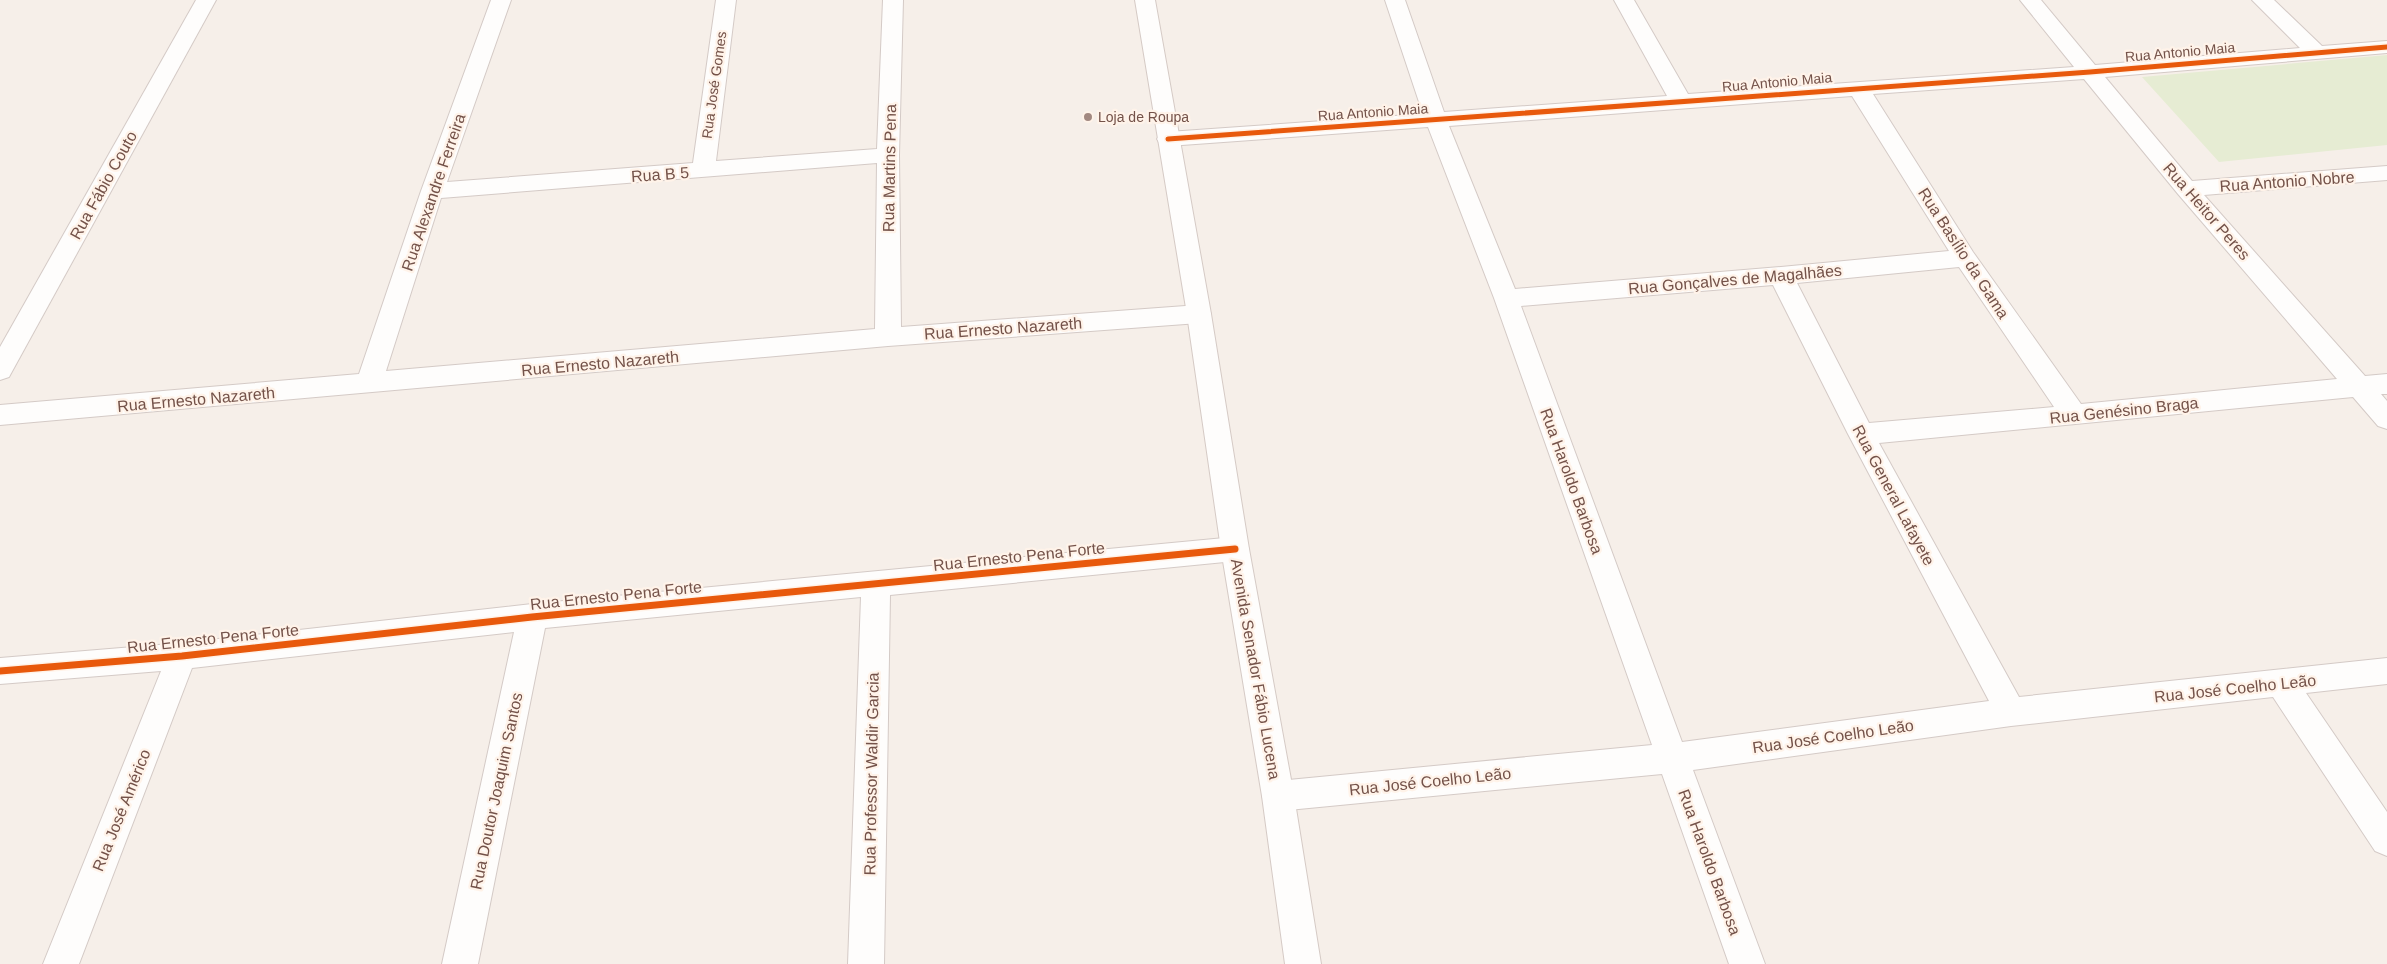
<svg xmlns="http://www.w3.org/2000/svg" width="2387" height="964" font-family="Helvetica,sans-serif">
  <rect width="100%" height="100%" fill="#f6efe9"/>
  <!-- green -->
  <polygon fill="#e6ecd3" points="2387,55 2387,145 2219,162 2142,77"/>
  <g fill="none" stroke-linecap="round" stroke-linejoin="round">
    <defs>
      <g id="street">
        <polygon points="196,0 216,0 9,377 0,380 0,347"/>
        <path d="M491,0H511L447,182L693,163L716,0H736L716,161L877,149L883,0H903L899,155L901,327L1199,305L1208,308L1211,314L1208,320L1199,323L888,346L0,425V405L359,374L421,191ZM877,163L875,329L386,371L441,198Z"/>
        <path d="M1385,0H1405L1444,112L1667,96L1614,0H1634L1688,94L2074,67L2020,0H2041L2095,65L2300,48L2252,0H2274L2322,46L2387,41V53L2105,77L2192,181L2387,166V180L2204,195L2365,376L2387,374V394H2381L2387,401V429L2378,426L2353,397L1879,443L2019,697L2387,658V684L2306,693L2387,812V856L2375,851L2273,697L2011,726L1693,770L1765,964H1729L1662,774L1278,811L1267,807L1262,796L1267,785L1278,781L1652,745L1494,298L1428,127L1168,146L1160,144L1157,139L1160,134L1168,132L1423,114ZM2084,79L2178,194L2337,379L2081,404L1973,252L1873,94ZM1852,96L1949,251L1781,267L1515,289L1449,126ZM1959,267L2054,407L1869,423L1797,283ZM1773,285L1848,434L1989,701L1682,742L1521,306Z"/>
        <polygon points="1235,537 1245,541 1249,549 1245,557 1235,561 890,595 884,964 848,964 861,597 545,628 478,964 442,964 514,632 192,668 79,964 43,964 161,671 0,684 0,658 182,643 532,604"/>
      </g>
      <polygon id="secondary" points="1135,0 1155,0 1211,314 1249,549 1294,796 1321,964 1285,964 1262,796 1221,549 1187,314"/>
    </defs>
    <!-- street casing -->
    <use href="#street" stroke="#d4cac6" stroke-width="2"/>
    <!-- secondary casing -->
    <use href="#secondary" stroke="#d5cac5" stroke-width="2"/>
    <!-- street -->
    <use href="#street" fill="#fefdfc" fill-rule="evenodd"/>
    <!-- secondary -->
    <use href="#secondary" fill="#fefdfc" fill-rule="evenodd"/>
    <defs>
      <polyline id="cycleway-far1" points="1168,139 2090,72 2387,47"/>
      <polyline id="cycleway" points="0,671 182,656 532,617 1235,549"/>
    </defs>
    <!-- cycleway-far1 casing -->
    <use href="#cycleway-far1" stroke="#fff3e9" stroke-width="8"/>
    <!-- cycleway casing -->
    <use href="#cycleway" stroke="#fff3e9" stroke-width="10"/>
    <!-- cycleway-far1 -->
    <use href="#cycleway-far1" stroke="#e8590c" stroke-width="5"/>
    <!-- cycleway -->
    <use href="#cycleway" stroke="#e8590c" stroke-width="7"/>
  </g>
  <!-- markers -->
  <circle fill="#a28981" stroke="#fff3e9" stroke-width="2" cx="1088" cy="117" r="5"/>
  <g text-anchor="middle" stroke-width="4.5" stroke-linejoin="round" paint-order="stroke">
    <!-- far-street labels -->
    <g font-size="14" fill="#745249" stroke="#fff3e9">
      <text transform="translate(2180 52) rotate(-5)" y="5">Rua Antonio Maia</text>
      <text transform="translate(1777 82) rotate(-5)" y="5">Rua Antonio Maia</text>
      <text transform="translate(714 85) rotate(-82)" y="5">Rua José Gomes</text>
      <text transform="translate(1373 112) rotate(-4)" y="5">Rua Antonio Maia</text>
    </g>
    <!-- far-poi labels -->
    <g font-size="14" fill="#745249" stroke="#fff3e9" text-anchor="start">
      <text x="1098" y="122">Loja de Roupa</text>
    </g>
    <!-- street labels -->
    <g font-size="16" fill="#745249" stroke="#fff3e9">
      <text transform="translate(889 168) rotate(-89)" y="6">Rua Martins Pena</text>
      <text transform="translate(660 174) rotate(-4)" y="6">Rua B 5</text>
      <text transform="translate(2287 181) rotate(-4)" y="6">Rua Antonio Nobre</text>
      <text transform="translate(103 185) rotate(-61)" y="6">Rua Fábio Couto</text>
      <text transform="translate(433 192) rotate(-71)" y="6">Rua Alexandre Ferreira</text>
      <text transform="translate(2207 211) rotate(49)" y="6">Rua Heitor Peres</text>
      <text transform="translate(1964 253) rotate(57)" y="6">Rua Basílio da Gama</text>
      <text transform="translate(1735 279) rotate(-5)" y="6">Rua Gonçalves de Magalhães</text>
      <text transform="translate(1003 328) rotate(-4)" y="6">Rua Ernesto Nazareth</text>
      <text transform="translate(600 363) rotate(-5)" y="6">Rua Ernesto Nazareth</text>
      <text transform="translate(196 399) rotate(-5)" y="6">Rua Ernesto Nazareth</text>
      <text transform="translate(2124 410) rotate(-6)" y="6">Rua Genésino Braga</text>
      <text transform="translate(1572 481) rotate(70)" y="6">Rua Haroldo Barbosa</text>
      <text transform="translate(1894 495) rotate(62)" y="6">Rua General Lafayete</text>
      <text transform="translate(1019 556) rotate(-6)" y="6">Rua Ernesto Pena Forte</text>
      <text transform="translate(616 595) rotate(-6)" y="6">Rua Ernesto Pena Forte</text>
      <text transform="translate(213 638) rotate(-6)" y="6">Rua Ernesto Pena Forte</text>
      <text transform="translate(1256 669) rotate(80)" y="6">Avenida Senador Fábio Lucena</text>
      <text transform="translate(2235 688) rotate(-6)" y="6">Rua José Coelho Leão</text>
      <text transform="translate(1833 736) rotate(-8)" y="6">Rua José Coelho Leão</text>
      <text transform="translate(871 774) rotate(-89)" y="6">Rua Professor Waldir Garcia</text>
      <text transform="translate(1430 781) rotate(-6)" y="6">Rua José Coelho Leão</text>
      <text transform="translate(496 791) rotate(-78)" y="6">Rua Doutor Joaquim Santos</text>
      <text transform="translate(121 810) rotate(-68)" y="6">Rua José Américo</text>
      <text transform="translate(1710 862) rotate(70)" y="6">Rua Haroldo Barbosa</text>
    </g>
  </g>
</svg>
